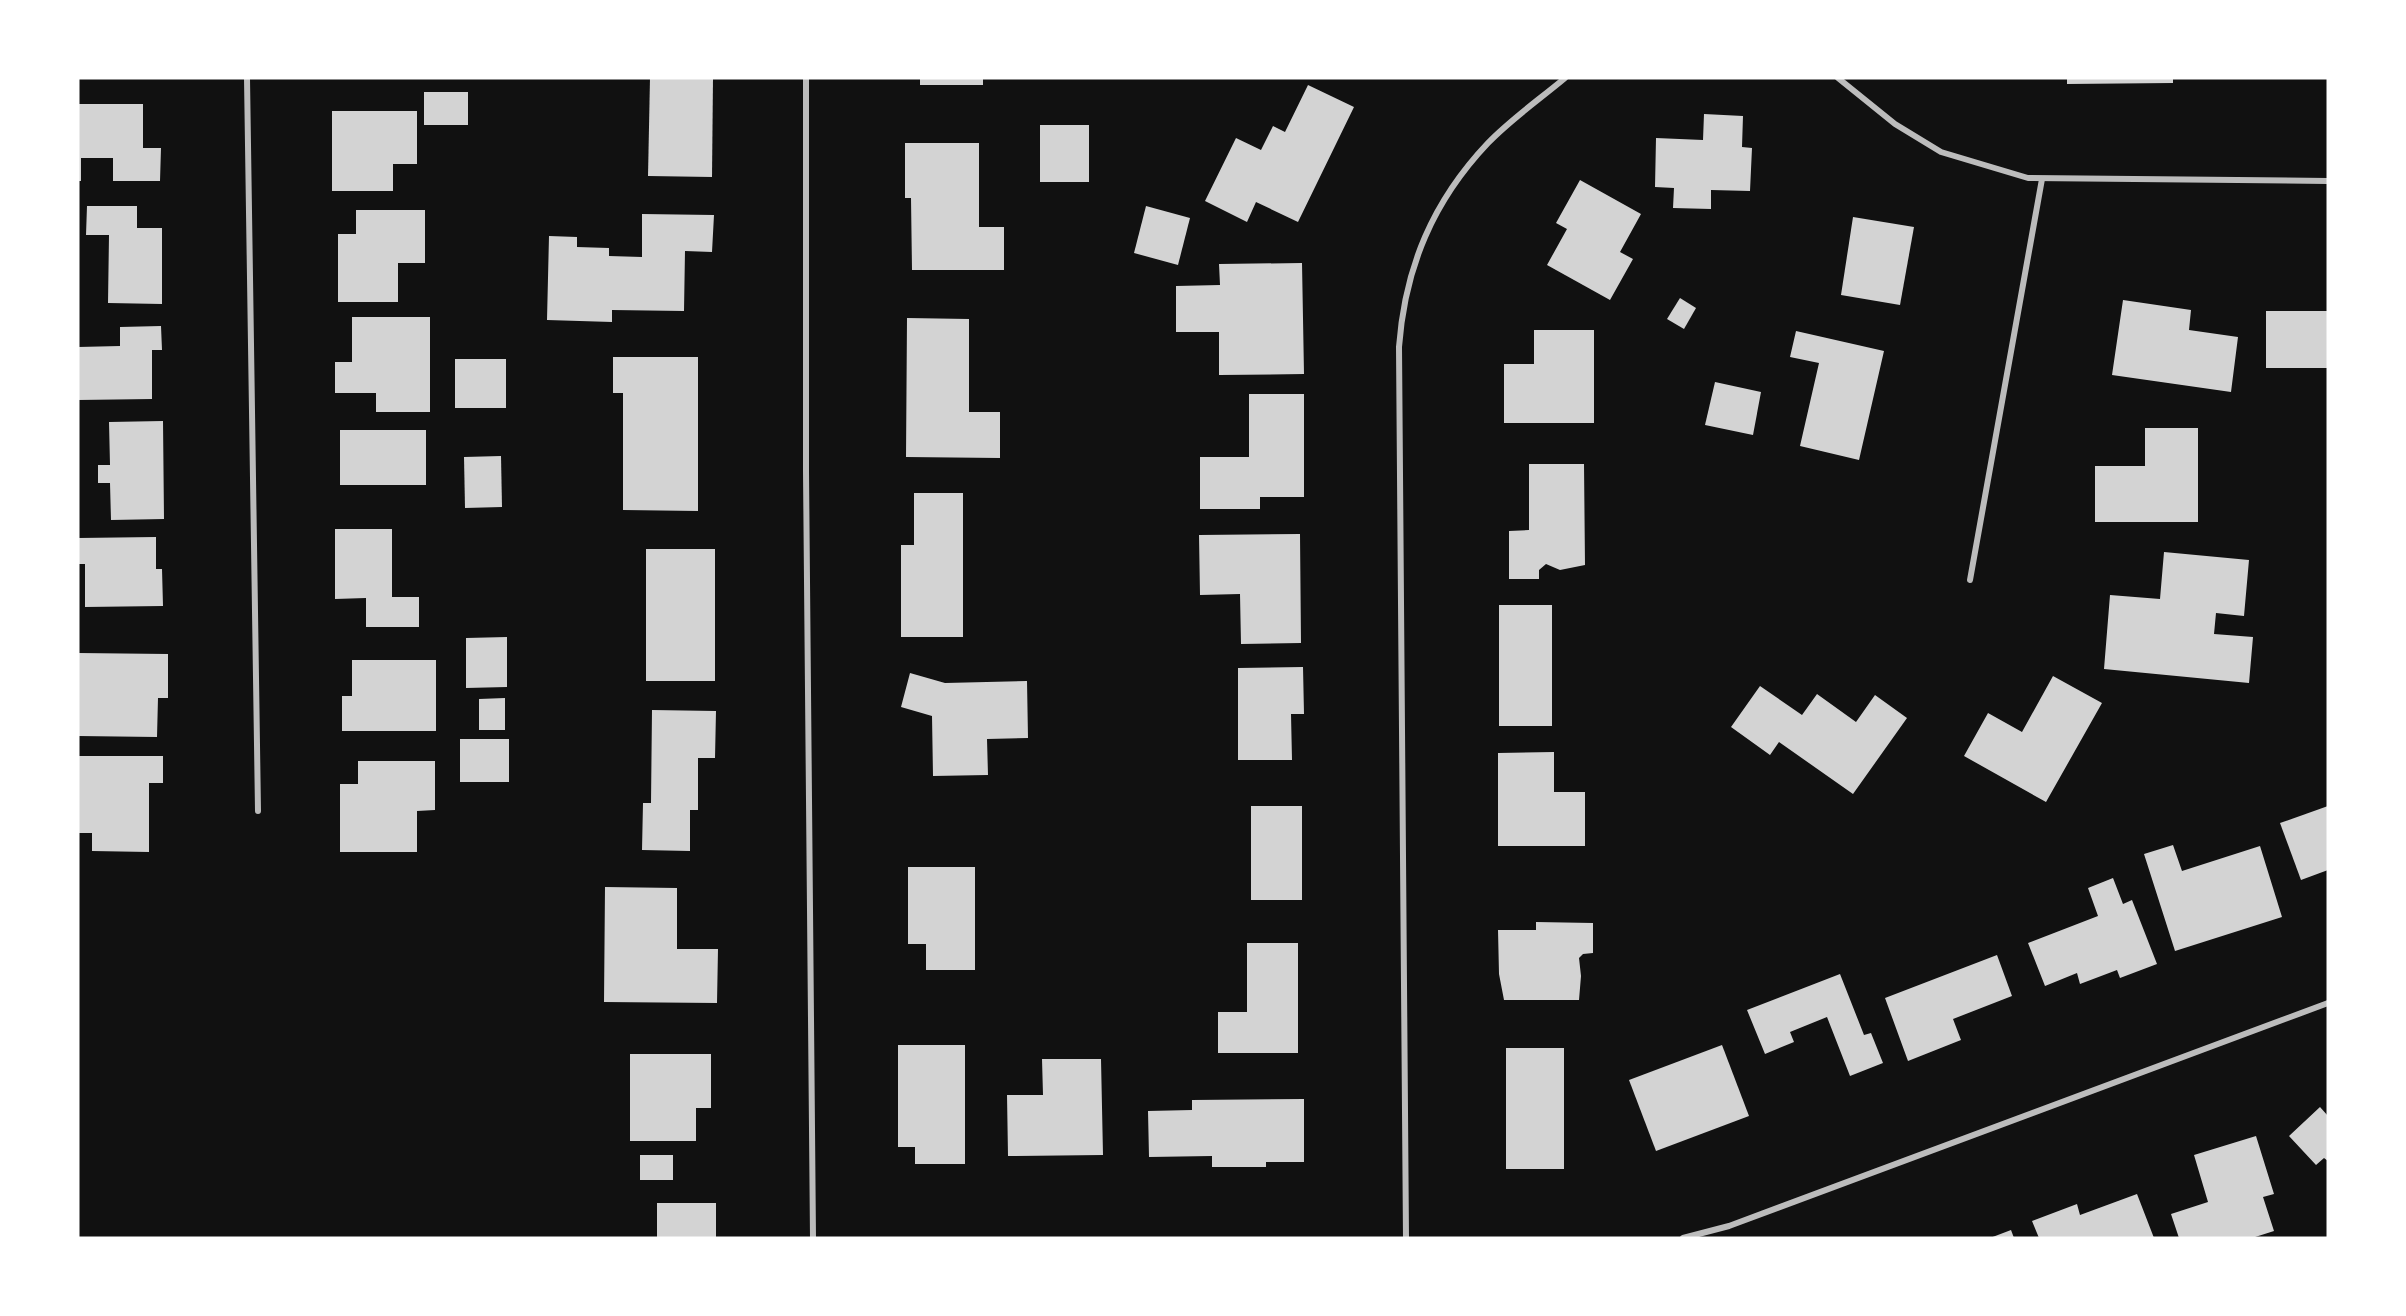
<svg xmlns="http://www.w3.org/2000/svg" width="2406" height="1316" font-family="'Zilla Slab',serif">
  <rect width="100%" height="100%" fill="#111"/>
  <!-- building -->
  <g fill="#d3d3d3">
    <polygon points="650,78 713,78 712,177 648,176"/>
    <rect x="920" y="78" width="63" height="7"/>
    <polygon points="2067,78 2173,78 2173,83 2067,84"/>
    <polygon points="1308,85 1354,107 1298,222 1256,202 1247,222 1205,201 1236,138 1261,150 1273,126 1285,132"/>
    <rect x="424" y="92" width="44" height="33"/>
    <polygon points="78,104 143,104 143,148 161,148 160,181 113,181 113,158 81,158 81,181 78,181"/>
    <polygon points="332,111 417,111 417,164 393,164 393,191 332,191"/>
    <polygon points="1704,114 1743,116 1742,147 1752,148 1750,191 1711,190 1711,209 1673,208 1674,188 1655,187 1656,138 1703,140"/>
    <rect x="1040" y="125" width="49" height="57"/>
    <polygon points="905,143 979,143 979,227 1004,227 1004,270 912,270 911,198 905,198"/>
    <polygon points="1580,180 1641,214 1620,252 1633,259 1610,300 1547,265 1567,229 1556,223"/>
    <polygon points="87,206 137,206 137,228 162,228 162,304 108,303 109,235 86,235"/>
    <polygon points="1146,206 1190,218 1178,265 1134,253"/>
    <polygon points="356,210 425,210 425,263 398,263 398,302 338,302 338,234 356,234"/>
    <polygon points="642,214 714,215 712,252 685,251 684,311 612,310 612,322 547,320 549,236 577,237 577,247 609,248 609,256 642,257"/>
    <polygon points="1853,217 1914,227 1900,305 1841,295"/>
    <polygon points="1302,263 1304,374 1219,375 1219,332 1176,332 1176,286 1220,285 1219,264"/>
    <polygon points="1680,298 1696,308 1684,329 1667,319"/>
    <polygon points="2123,300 2191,310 2189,330 2238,337 2231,392 2112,375"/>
    <rect x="2266" y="311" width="62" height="57"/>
    <polygon points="352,317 430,317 430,412 376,412 376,393 335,393 335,362 352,362"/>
    <polygon points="907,318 969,319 969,412 1000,412 1000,458 906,457"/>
    <polygon points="161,326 162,350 152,350 152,399 78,400 78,347 120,346 120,327"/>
    <polygon points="1534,330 1594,330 1594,423 1504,423 1504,364 1534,364"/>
    <polygon points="1796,331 1884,351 1859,460 1800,446 1819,363 1790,357"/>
    <polygon points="613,357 698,357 698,511 623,510 623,393 613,393"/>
    <rect x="455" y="359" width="51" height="49"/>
    <polygon points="1715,382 1761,392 1753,435 1705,425"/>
    <polygon points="1249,394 1304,394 1304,497 1260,497 1260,509 1200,509 1200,457 1249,457"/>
    <polygon points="163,421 164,519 111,520 110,483 98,483 98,465 110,465 109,422"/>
    <polygon points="2145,428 2198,428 2198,522 2095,522 2095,466 2145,466"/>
    <rect x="340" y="430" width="86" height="55"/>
    <polygon points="501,456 502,507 465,508 464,457"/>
    <polygon points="1529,464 1584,464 1585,565 1560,570 1546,564 1539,570 1539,579 1509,579 1509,531 1529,530"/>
    <polygon points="914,493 963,493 963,637 901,637 901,545 914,545"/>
    <polygon points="335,529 392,529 392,597 419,597 419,627 366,627 366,598 335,599"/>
    <polygon points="1300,534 1301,643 1241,644 1240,594 1200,595 1199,535"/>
    <polygon points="156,537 156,569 162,569 163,606 85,607 85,564 78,564 78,538"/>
    <rect x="646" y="549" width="69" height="132"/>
    <polygon points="2164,552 2249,560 2244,616 2216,613 2214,634 2253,637 2249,683 2104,669 2110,595 2160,599"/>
    <rect x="1499" y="605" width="53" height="121"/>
    <polygon points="507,637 507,687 466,688 466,638"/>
    <polygon points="78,653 168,654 168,698 158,698 157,737 78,736"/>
    <polygon points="352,660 436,660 436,731 342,731 342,696 352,696"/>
    <polygon points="1303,667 1304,714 1291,714 1292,760 1238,760 1238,668"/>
    <polygon points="910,673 945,683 1027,681 1028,738 987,739 988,775 933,776 932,716 901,707"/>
    <polygon points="2053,676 2102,703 2046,802 1964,756 1988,713 2022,732"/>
    <polygon points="1760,686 1802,715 1817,694 1856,722 1875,695 1907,718 1853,794 1779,742 1770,755 1731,727"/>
    <polygon points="505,698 505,730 479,730 479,699"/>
    <polygon points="652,710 716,711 715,758 698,758 698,810 690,810 690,851 642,850 643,803 651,803"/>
    <rect x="460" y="739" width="49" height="43"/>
    <polygon points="1554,752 1554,792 1585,792 1585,846 1498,846 1498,753"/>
    <polygon points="79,756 163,756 163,783 149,783 149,852 92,851 92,833 79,833"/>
    <polygon points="358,761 435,761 435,810 417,811 417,852 340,852 340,784 358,784"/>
    <rect x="1251" y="806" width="51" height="94"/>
    <polygon points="2328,806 2328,870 2301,880 2280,823"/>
    <polygon points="2173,845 2182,871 2260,846 2282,917 2175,951 2144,854"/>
    <polygon points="908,867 975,867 975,970 926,970 926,944 908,944"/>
    <polygon points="2113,878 2123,904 2132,900 2157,964 2120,978 2117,970 2080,984 2077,973 2045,986 2028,943 2098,916 2088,888"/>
    <polygon points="605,887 677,888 677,949 718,949 717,1003 604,1002"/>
    <polygon points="1536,922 1593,923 1593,953 1583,954 1579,958 1581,976 1579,1000 1504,1000 1499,974 1498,930 1536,930"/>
    <polygon points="1247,943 1298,943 1298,1053 1218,1053 1218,1012 1247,1012"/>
    <polygon points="1997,955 2012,996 1953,1019 1961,1040 1908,1061 1885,998"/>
    <polygon points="1840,974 1864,1035 1871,1033 1883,1063 1850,1076 1827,1017 1790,1032 1794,1042 1765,1054 1747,1010"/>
    <polygon points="898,1045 965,1045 965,1164 915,1164 915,1147 898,1147"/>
    <polygon points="1722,1045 1749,1116 1656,1151 1629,1080"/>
    <rect x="1506" y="1048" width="58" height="121"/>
    <polygon points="630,1054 711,1054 711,1108 696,1108 696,1141 630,1141"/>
    <polygon points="1042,1059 1101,1059 1103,1155 1008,1156 1007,1095 1043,1095"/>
    <polygon points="1304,1099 1304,1162 1266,1162 1266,1167 1212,1167 1212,1156 1149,1157 1148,1111 1192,1110 1192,1100"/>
    <polygon points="2320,1107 2328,1116 2328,1161 2324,1158 2316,1165 2289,1136"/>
    <polygon points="2256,1136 2274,1194 2263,1197 2274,1231 2252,1238 2179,1238 2171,1214 2208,1202 2194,1155"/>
    <rect x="640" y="1155" width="33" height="25"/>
    <polygon points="2137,1194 2154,1238 2039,1238 2032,1221 2077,1204 2080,1215"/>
    <rect x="657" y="1203" width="59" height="35"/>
    <polygon points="2011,1230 2014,1238 1990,1238"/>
  </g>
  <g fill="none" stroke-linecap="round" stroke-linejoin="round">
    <!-- minor -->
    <g stroke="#bcbcbc" stroke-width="6">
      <polyline points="247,78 258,811"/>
      <polyline points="806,78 806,471 813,1238"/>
      <polyline points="1838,78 1895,124 1941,152 2028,178 2328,181"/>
      <polyline points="1970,580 2042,179"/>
      <path d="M1406,1238L1399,347C1405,267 1433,201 1488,143C1511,119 1540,99 1565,78"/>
      <polyline points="1683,1238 1729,1226 2328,1003"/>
    </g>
  </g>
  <!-- border -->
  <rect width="2406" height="1316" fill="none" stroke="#ffffff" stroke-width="159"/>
</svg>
